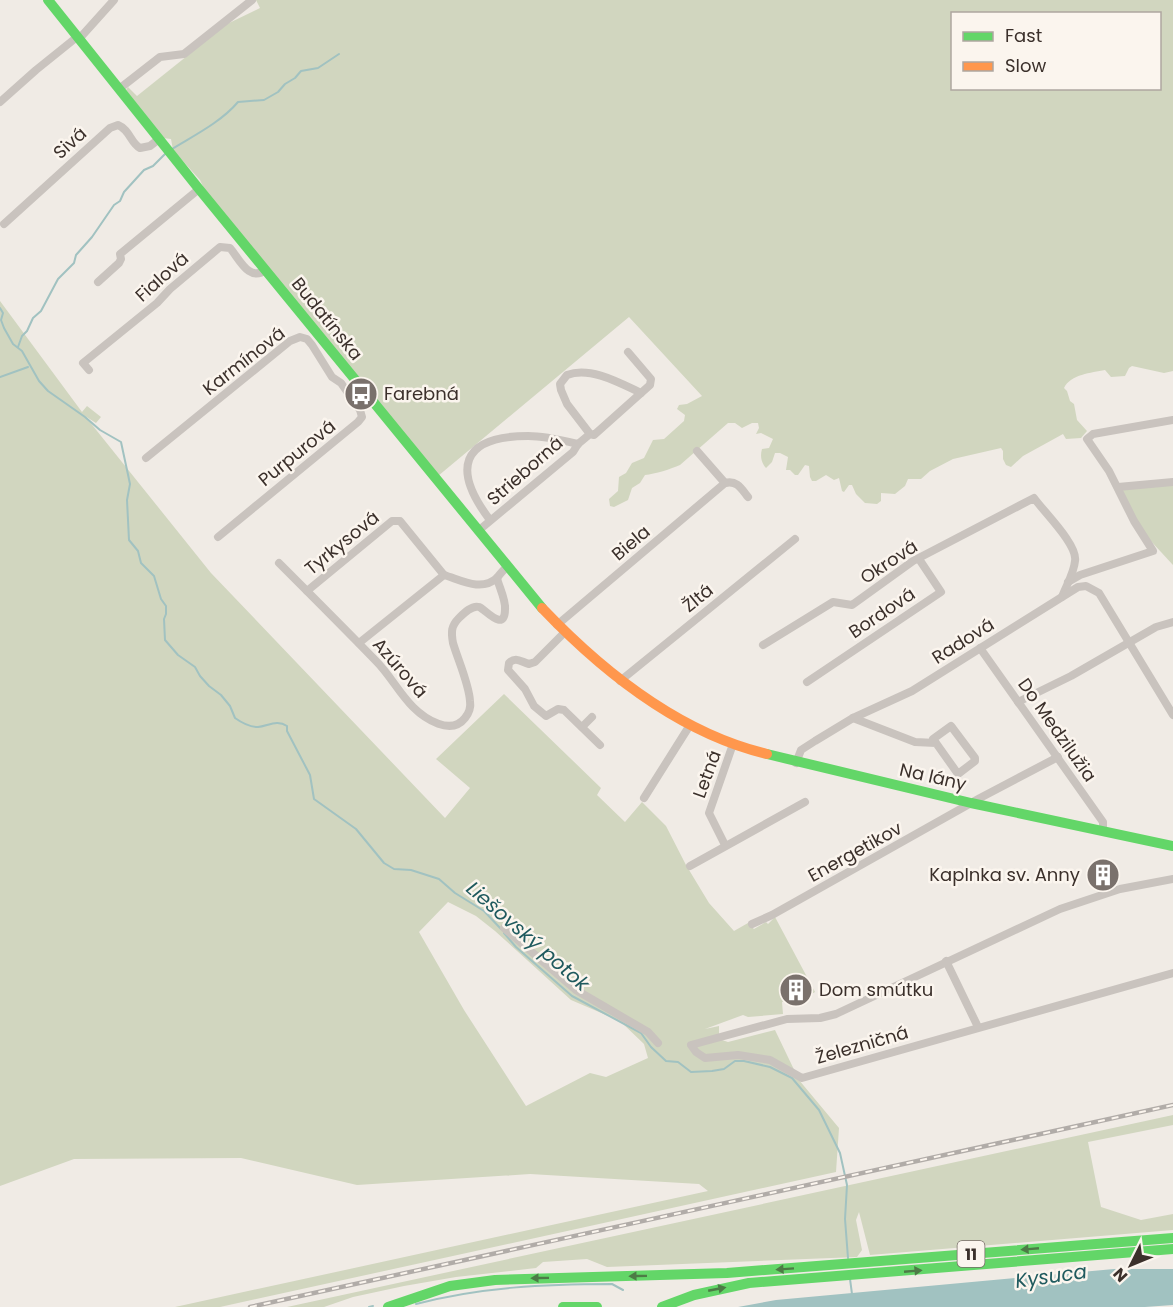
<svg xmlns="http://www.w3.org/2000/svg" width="1173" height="1307" font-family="Poppins,sans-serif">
  <rect width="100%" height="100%" fill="#f0ebe5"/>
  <!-- green -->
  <g fill="#d1d6bf" fill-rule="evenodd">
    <path d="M256,0H1173V371L1164,373L1132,366L1129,368L1125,376L1111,377L1105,370C1091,373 1071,374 1064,388L1067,391L1070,401L1074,404L1077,420L1087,431L1081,438L1066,439L1063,434L1023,456L1011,467L1006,465L1003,459V451L1001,448L953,459L930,471L921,479H908L905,486L895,494L881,493V501L877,504L865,503L856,494L852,485H849L844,492L842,491L839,478L834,480L826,475L816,481H812L810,477L809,466L805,465L798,475H795L790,470H786L788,457L780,453H775L772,462L766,468C761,462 760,456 762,449L769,448L773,439L761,433L756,434L759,428L758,423H752L742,428L735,423H728L680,465C671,469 655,474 645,475L640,483L632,488L628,500L614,507L610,506L609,499L618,491L619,477L626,473L632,463L644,458L653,440L664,439L684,421L685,415L677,409L679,405L687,404L702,396L629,317L432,481L216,214L200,180L173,150L171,139L163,138L126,90L128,87L137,96L227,24L260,8ZM952,14H1160V88H952Z"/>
    <path d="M0,301L82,412L87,406L101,417L96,423L85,416L211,573L445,818L470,788L436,759L504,694L601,788L597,795L625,822L642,802L666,826L686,865L709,903L734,931L748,923L754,929L766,922L768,924L775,917L815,992L808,996L800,981L794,979L793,982L785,984L792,998L782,1002L783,1014L748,1017L743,1015L705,1029L719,1026V1039L728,1042L775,1030L799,1080L839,1128L836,1172L220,1307H175L708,1191L699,1184L530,1174L357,1185L241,1158L74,1159L0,1186ZM448,902L476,916L495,931L571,1000L620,1021L644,1044L648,1058L606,1077L590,1073L526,1106L464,1010L419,932Z"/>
    <polygon points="1173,481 1173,565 1137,526 1113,484"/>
    <polygon points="1173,1115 1173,1125 1088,1142 1101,1207 1141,1220 1173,1214 1173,1230 870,1255 859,1212 856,1220 862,1250 857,1257 607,1267 587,1259 543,1262 536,1268 456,1277 404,1286 353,1297 324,1307 287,1307"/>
  </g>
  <!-- water -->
  <polygon fill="#a1c2c1" points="1114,1269 1173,1269 1173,1305 1145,1307 738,1307 776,1300"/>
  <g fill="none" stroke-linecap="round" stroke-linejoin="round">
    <!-- stream -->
    <g stroke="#a1c2c1" stroke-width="2">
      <path d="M172,149C195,135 221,122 238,102L264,100L278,92L285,84L295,78L301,71L318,68L339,54"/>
      <path d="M0,308L3,313L1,320L4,328L13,344L22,351L39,381L48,391L85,417L100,430L121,442L130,484L127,500L129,540L138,551L141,563L154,576L161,599L166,606V614L164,619L165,640L178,655L195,667L200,676L209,686L221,695L230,706L235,718C242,723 250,727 258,727C268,726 277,719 287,726V731L310,775L314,799L356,829L384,863L394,869L411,870L439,879L455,893L484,911L501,929"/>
      <polyline points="18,347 22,336 27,331 33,318 41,311 58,279 74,263 76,255 92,237 114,205 120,201 124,192 144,170 153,166 165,154"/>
      <polyline points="0,377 28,367"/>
      <polyline points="504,933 516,947 572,996 641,1033 651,1047 666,1061 678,1062 691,1072 712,1071 724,1069 735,1061 744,1061 770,1067 792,1078 819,1110 840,1153 847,1185 845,1219 848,1258"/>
      <polyline points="850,1279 852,1294"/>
      <path d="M416,1304C480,1287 546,1284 612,1284L623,1290"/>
      <polyline points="369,1307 373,1306"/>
    </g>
    <!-- street -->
    <g stroke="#c9c3be" stroke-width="8">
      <polyline points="79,39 114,0"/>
      <polyline points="119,89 160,57 184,54 252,0"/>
      <polyline points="0,102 36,70 77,37"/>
      <path d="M4,224L110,128L118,125C130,130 130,142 140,148L150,146L159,139"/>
      <polyline points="98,282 119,263 121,259 120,254 199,189"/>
      <path d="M89,370L83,363L157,303L170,289L220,247L230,248C240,260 249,282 266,270"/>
      <path d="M590,434L567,404L561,390L560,384L567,375C590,366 620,383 641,393"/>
      <path d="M697,451L725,483C737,480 741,488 748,497"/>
      <polyline points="146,458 290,341 300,337 307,339 312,345 332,377 341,383 360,410 362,417 358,422 218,537"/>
      <polyline points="1118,487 1173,482"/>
      <path d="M490,520C452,470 460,436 528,436C545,436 561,440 578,444"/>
      <polyline points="478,531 573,452 578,444 590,434 594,435 650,385 651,379 628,352"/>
      <path d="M279,563C311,595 344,628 376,661C390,675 399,693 413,707C425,719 451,736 465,718C469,713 471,707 470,701C469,684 458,660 453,643C451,632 451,626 459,618C464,613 472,605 479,607C484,608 505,634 505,609C506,600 499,587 497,578"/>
      <polyline points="1068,582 1080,575 1153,551 1134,521 1109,471 1087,439 1093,434 1173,420"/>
      <polyline points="307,591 392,521 400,521 444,575"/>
      <polyline points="557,625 725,483"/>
      <path d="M564,633L535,662L529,664C521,662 516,656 509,663L508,670L525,689L534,706L546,716L558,709L564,710L600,745"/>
      <path d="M359,643L444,575C461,580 481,592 497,578C500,574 503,570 507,567"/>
      <path d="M763,645L833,602L852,605L913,561L1034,498C1044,512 1078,545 1075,561C1074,573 1066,586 1062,597"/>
      <polyline points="980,648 1103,822 1103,831"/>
      <polyline points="620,681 795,539"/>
      <polyline points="807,682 941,592 919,559"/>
      <polyline points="1018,702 1071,676 1156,627 1173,622"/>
      <polyline points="853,718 915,742 936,743 958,774 975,761 975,758 951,726 933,739 936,743"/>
      <polyline points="582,727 592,717"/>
      <polyline points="796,763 801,750 815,741 853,718 912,691 1078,587 1086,586 1099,593 1173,715"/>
      <polyline points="644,798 690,725"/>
      <polyline points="725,845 709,813 733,744"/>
      <polyline points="690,866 805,802"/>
      <polyline points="1173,879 1120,889 1060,909 836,1014 820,1018 787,1019 691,1045 696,1052 705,1058 738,1055 770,1060 802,1078 1173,973"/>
      <polyline points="752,924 772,915 980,798 1058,757"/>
      <polyline points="504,928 576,990 648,1032 658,1043"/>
      <polyline points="946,961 978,1027"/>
    </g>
    <!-- fast -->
    <g stroke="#63d668" stroke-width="10">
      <polyline points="48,0 199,189 542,608"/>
      <polyline points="767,754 971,803 1173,846"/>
      <polyline points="388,1307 450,1286 495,1280 727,1273 1173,1238"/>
      <polyline points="563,1307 597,1307"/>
      <polyline points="662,1307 694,1295 749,1283 1173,1249"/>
    </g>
    <!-- slow -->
    <path stroke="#ff974d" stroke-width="10" d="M542,608C603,672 679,733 767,754"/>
    <defs>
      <polyline id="rail" points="250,1307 1173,1105"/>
    </defs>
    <!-- rail casing -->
    <use href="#rail" stroke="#b1aca8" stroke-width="4.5"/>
    <!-- rail -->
    <use href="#rail" stroke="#fbf5ee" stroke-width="2" stroke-dasharray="7" stroke-linecap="butt"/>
  </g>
  <!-- one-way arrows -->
  <defs><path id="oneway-solid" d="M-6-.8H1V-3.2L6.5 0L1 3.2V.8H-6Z" transform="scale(1.5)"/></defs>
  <g fill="#4d7b46">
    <use href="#oneway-solid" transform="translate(1030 1249) rotate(175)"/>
    <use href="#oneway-solid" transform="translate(785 1269) rotate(176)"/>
    <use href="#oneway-solid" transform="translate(913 1271) rotate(-5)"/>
    <use href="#oneway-solid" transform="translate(638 1276) rotate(179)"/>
    <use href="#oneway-solid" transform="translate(540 1278) rotate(179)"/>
    <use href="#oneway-solid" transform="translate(717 1289) rotate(-11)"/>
  </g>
  <!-- icons -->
  <defs>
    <symbol id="bus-disc" viewBox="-11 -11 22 22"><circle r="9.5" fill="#7a716c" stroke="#fbf5ee"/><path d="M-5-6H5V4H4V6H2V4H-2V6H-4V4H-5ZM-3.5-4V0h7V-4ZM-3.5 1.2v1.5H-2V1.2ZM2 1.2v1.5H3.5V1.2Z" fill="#fff"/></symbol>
    <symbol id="building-disc" viewBox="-11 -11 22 22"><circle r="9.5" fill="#7a716c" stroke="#fbf5ee"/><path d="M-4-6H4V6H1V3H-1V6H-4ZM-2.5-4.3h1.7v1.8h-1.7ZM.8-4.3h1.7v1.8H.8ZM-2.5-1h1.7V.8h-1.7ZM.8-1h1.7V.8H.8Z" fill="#fff"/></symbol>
  </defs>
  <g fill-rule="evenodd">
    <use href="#bus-disc" x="342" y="375" width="38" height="38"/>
    <use href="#building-disc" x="1084" y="856" width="38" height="38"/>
    <use href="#building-disc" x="777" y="971" width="38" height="38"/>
  </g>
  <g text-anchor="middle" stroke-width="5" stroke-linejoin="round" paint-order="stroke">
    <!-- shield labels -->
    <rect fill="#fbf5ee" stroke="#756b66" stroke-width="1.5" x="957.5" y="1241" width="27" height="26" rx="4.5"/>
    <g font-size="16" font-weight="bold" fill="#3b302b">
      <text x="971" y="1260">11</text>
    </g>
    <!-- street labels -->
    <g font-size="18" fill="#3b302b" stroke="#fbf5ee">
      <text transform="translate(70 143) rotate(-42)" y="6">Sivá</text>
      <text transform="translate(162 277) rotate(-42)" y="6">Fialová</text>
      <text transform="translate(327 319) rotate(51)" y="6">Budatínska</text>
      <text transform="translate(244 361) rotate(-38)" y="6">Karmínová</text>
      <text transform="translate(297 453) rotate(-39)" y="6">Purpurová</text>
      <text transform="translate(525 471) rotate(-41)" y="6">Strieborná</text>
      <text transform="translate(342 543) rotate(-39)" y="6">Tyrkysová</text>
      <text transform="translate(631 543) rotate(-40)" y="6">Biela</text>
      <text transform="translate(889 562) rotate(-33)" y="6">Okrová</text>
      <text transform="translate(698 598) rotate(-39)" y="6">Žltá</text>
      <text transform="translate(882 613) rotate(-34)" y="6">Bordová</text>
      <text transform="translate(963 641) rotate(-32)" y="6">Radová</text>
      <text transform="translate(400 668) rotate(49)" y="6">Azúrová</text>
      <text transform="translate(1057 730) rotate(55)" y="6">Do Medzilužia</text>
      <text transform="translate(707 774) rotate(-70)" y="6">Letná</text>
      <text transform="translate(933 777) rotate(13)" y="6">Na lány</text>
      <text transform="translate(855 852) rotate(-29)" y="6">Energetikov</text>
      <text transform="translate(862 1045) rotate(-16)" y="6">Železničná</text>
    </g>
    <!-- poi labels -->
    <g font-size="18" fill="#3b302b" stroke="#fbf5ee" text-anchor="start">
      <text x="384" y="400">Farebná</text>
      <text x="1080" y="881" text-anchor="end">Kaplnka sv. Anny</text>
      <text x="819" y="996">Dom smútku</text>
    </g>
    <!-- water labels -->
    <g font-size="20" font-style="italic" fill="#1f5a5e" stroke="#fbf5ee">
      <text transform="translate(528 936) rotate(41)" y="7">Liešovský potok</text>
      <text transform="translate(1051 1276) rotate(-8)" y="7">Kysuca</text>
    </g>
  </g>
  <!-- legend -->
  <rect x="951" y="12" width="210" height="78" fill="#fbf5ee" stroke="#aea6a0" stroke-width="1.5"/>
  <rect x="963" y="32" width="30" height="9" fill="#63d668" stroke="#aea6a0" stroke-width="1.5"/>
  <text x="1005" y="42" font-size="18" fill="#3b302b">Fast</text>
  <rect x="963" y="62" width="30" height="9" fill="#ff974d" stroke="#aea6a0" stroke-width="1.5"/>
  <text x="1005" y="72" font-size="18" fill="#3b302b">Slow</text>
  <!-- north arrow -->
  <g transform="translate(1131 1265) rotate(227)" stroke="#fbf5ee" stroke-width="4.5" paint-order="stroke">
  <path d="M0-4.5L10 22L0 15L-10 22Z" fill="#3b302b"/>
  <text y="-9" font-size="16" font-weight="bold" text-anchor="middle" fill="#3b302b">N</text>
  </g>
</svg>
